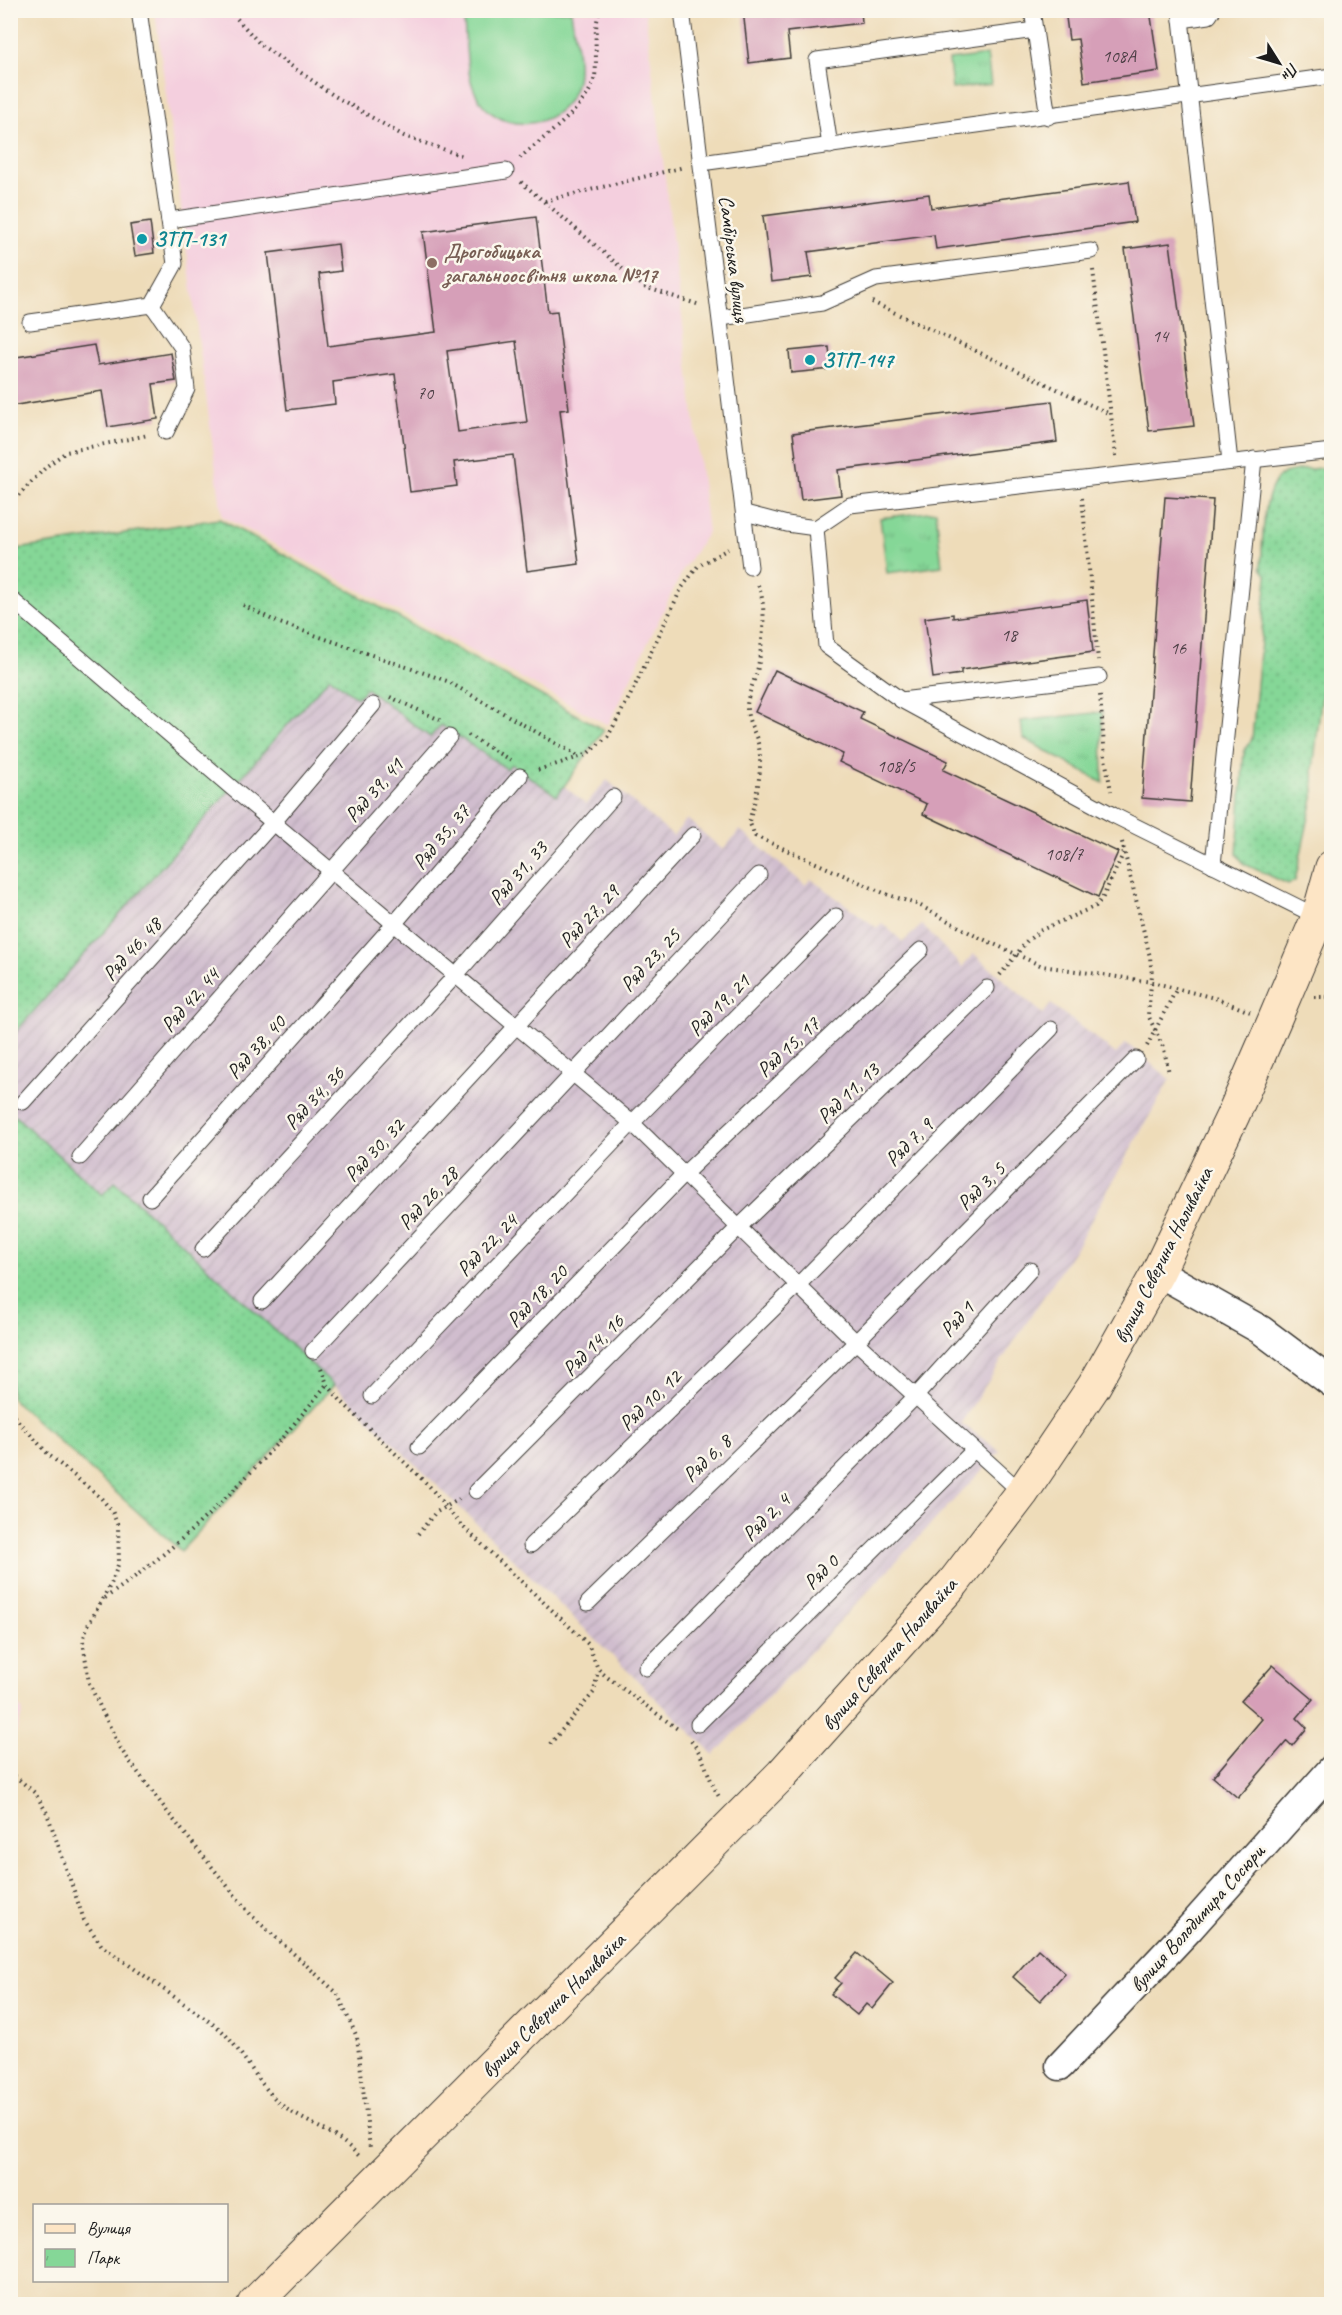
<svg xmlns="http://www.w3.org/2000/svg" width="1342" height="2315" font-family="Caveat,sans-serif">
  <defs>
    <pattern id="industrial-furrows" width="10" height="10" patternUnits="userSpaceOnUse" patternTransform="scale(1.5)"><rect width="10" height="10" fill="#d0bdce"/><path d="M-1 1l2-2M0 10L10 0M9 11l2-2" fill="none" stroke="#b2a2b0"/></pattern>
    <pattern id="grass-dots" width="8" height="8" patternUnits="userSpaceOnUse" patternTransform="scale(1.5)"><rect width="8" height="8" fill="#85d797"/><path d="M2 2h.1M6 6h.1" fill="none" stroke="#72b882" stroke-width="1.8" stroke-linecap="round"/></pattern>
    <pattern id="park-tufts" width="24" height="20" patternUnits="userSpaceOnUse" patternTransform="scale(1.5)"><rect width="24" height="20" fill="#85d797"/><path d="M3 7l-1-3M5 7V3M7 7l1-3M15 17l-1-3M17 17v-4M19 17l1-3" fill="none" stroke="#72b882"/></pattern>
  </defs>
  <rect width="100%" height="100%" fill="#fbf7ec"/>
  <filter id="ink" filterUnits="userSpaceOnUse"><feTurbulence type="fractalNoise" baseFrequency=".0167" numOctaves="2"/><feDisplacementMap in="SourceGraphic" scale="12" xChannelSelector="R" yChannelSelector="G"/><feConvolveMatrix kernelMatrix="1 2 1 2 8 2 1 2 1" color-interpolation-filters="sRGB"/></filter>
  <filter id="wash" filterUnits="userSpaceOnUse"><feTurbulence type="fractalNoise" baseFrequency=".008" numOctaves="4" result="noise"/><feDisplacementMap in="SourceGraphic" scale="24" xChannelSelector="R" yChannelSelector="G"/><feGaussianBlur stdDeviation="1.35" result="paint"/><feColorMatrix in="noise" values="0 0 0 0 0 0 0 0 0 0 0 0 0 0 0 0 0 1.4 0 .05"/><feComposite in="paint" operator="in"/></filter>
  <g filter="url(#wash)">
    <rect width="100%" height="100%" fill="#eedcb9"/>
    <!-- built -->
    <g fill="#f4cfde">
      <polygon points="155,11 645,11 708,532 683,570 608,725 222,516"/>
      <polygon points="11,1699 23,1711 11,1747"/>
    </g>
    <!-- industrial -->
    <polygon fill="url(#industrial-furrows)" points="330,677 357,698 366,688 430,736 441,724 507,769 511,764 556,796 564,786 586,804 607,780 673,836 687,819 723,850 740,830 805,885 811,879 877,928 882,923 903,942 922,925 962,967 974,954 1043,1014 1051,1004 1116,1054 1126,1043 1170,1079 1078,1244 961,1423 1000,1451 714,1755 334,1385 115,1182 103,1196 11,1112 11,1037"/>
    <!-- grass -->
    <g fill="url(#grass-dots)" stroke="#507a5a" stroke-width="1.5">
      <path d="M1331,467V635H1329L1313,769L1314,794L1295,881L1288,884L1244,864L1237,854L1244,751L1252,739L1267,576L1261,568C1263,544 1261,483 1285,473C1298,468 1318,469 1331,467Z"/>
      <polygon points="219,519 604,730 557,796 511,764 507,769 441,725 430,737 366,688 357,698 330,677 11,1037 11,550"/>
      <polygon points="11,1112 102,1195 115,1182 334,1385 181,1551 11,1398"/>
    </g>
    <!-- park -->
    <g fill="url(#park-tufts)" stroke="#507a5a" stroke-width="1.5">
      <polygon points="987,55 991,84 952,89 949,60"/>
      <polygon points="936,511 942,566 887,573 880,518"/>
      <polygon points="1102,712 1103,783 1023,738 1021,721"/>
    </g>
    <!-- pitch -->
    <path fill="#85d797" stroke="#507a5a" stroke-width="1.5" d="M463,11H571C574,34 583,66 575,88C559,133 494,136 475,92C465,72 466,34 463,11Z"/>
    <g id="blocks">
      <!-- building -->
      <g fill="#d69fb8" fill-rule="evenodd">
        <polygon points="743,10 861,10 862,23 787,32 790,58 749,63"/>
        <polygon points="1065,10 1150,10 1159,71 1084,82 1078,39 1069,40"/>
        <polygon points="1129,181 1135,222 936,249 934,235 808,252 812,277 771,282 763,216 929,194 931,208"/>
        <path d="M536,217L548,312L557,311L569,409L560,410L579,564L527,571L513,455L454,462L457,486L410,492L395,374L333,382L335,404L287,410L268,253L338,244L341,271L319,274L328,346L436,332L423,232ZM516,341L527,422L458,432L447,351Z"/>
        <polygon points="150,222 154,253 135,256 130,225"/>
        <polygon points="1170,243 1194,426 1149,431 1125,249"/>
        <polygon points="94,345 98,365 171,353 176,381 153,384 158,419 108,427 102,391 10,406 10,358"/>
        <polygon points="829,347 831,369 791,373 789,351"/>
        <polygon points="1052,401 1057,442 838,470 841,495 801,500 793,433"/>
        <polygon points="1165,497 1213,500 1190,802 1142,798"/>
        <polygon points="1087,600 1093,652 961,670 961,674 933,678 925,618 953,614 953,618"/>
        <polygon points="775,670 863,712 860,719 948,761 943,770 1118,852 1098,897 923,814 927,804 839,762 843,754 755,712"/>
        <polygon points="1273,1665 1313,1699 1297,1718 1307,1728 1292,1746 1287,1741 1238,1798 1213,1777 1262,1719 1241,1701"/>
        <polygon points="1038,1949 1065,1973 1040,2001 1013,1977"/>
        <polygon points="857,1953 893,1983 872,2009 866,2004 857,2015 831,1994 841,1983 835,1978"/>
      </g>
    </g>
  </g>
  <g filter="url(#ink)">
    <use href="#blocks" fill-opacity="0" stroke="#3c3934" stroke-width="1.5"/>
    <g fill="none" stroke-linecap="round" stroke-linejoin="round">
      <defs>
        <g id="lane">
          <polyline points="682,10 750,567"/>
          <polyline points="1032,10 1048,117"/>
          <polyline points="1180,10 1230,462"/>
          <polyline points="1181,20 1209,16 1213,10"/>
          <polyline points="830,146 817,60 1035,30"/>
          <polyline points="701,163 1332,76"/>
          <polyline points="169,220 506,171"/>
          <polyline points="152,305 182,348 187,389 166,432"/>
          <polyline points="721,318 822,303 876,279 1091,251"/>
          <polyline points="30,322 152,305 175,264 139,10"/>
          <polyline points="745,513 787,524 816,528 850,505 1332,451"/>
          <polyline points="816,528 826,646 901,700 1113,815 1320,918"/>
          <polyline points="10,598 232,788 632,1123 856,1342 1022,1493"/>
          <polyline points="901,700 1099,677"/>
          <polyline points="1213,865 1254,459"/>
          <polyline points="23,1102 273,823 373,705"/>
          <polyline points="80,1157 449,737"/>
          <polyline points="150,1198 394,924 520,776"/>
          <polyline points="203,1249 455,976 613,797"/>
          <polyline points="262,1301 693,835"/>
          <polyline points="313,1351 759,875"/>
          <polyline points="372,1396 632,1123 836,916"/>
          <polyline points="419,1447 684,1174 921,950"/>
          <polyline points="476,1491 739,1227 987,988"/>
          <polyline points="531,1545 798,1285 1051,1029"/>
          <polyline points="588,1603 856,1342 1136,1059"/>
          <polyline points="646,1668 916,1396 1030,1270"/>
          <polyline points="698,1724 974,1450"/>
        </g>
        <g id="street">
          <polyline points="1158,1272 1261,1330 1332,1383"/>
          <polyline points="1060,2066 1190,1928 1332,1769"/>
        </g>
        <polyline id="secondary" points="254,2304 782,1774 954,1582 1022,1493 1094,1386 1158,1272 1233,1115 1274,1021 1318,917 1332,867"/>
      </defs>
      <!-- lane casing -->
      <use href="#lane" stroke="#3c3934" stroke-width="17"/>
      <!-- street casing -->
      <use href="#street" stroke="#3c3934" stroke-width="31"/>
      <!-- secondary casing -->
      <use href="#secondary" stroke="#3c3934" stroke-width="35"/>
      <!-- path -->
      <g stroke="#3c3934" stroke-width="4" stroke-dasharray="1.5 4.5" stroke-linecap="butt">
        <polyline points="229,10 261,45 333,95 404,136 463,156"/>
        <path d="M520,158C542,138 590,106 595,76C598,53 592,32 600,10"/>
        <polyline points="521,182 644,287 700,305"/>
        <polyline points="545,201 684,167"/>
        <polyline points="1093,270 1116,456"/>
        <polyline points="872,302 1110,414"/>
        <polyline points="1082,498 1098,660"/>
        <polyline points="10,504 47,466 66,452 148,435"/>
        <path d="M758,585C768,607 762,643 758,667C755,681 747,694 747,708C747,721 755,731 758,743C764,767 756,799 749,821L755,836L886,894L919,905L974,935L1042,966L1152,982L1218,999L1250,1012"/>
        <polyline points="243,605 277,622 447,681 580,757"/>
        <polyline points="1100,695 1105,758 1111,791"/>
        <polyline points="390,697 440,720"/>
        <polyline points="468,735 510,760"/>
        <polyline points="538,770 586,755 608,736 630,696 681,589 698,566 728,549"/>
        <polyline points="1122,842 1150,957 1152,975 1148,1015 1164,1049 1169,1073"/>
        <polyline points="1000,975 1027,941 1041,930 1096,906 1102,899 1125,850"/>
        <polyline points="1314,997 1332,997"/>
        <polyline points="1147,1046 1177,988"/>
        <polyline points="321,1368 327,1384 341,1401 430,1487 458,1522 588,1644 598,1669 607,1677 679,1730"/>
        <polyline points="10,1412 49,1455 101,1498 112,1511 118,1526 119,1562 112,1582 87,1627 83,1641 89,1683 103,1713 122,1751 169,1814 251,1915 337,1993 357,2037 370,2148"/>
        <polyline points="418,1534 435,1513 459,1499"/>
        <path d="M105,1598C192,1539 262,1465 327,1384"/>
        <path d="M691,1741C706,1758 708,1780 720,1798"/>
        <polyline points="550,1744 594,1692 598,1670"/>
        <path d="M10,1772L35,1793L47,1813L84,1920L102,1946L220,2029C244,2052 262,2092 288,2110C315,2127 338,2133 361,2158"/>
      </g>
      <!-- lane -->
      <use href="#lane" stroke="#fff" stroke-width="15"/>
      <!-- street -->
      <use href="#street" stroke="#fff" stroke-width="28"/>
      <!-- secondary -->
      <use href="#secondary" stroke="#fde5c5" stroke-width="33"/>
    </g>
  </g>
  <!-- markers -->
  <g fill="#0f9aa8" stroke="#fbf7ec" stroke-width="2">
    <circle cx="142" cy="239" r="6"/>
    <circle cx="810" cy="360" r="6"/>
  </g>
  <circle fill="#8d6e63" stroke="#fbf7ec" stroke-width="2" cx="432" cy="263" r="6"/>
  <g text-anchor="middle" stroke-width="5" stroke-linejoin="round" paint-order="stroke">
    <!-- number labels -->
    <g font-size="18" fill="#4a3d43">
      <text x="1119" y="62">108А</text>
      <text x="1160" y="342">14</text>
      <text x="425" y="399">70</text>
      <text x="1009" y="641">18</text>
      <text x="1178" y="654">16</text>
      <text x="896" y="772">108/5</text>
      <text x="1064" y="860">108/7</text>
    </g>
    <!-- culture labels -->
    <g font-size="21" font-weight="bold" fill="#0d838f" stroke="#fbf7ec" text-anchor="start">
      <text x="154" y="246">ЗТП-131</text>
      <text x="822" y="367">ЗТП-147</text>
    </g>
    <!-- education labels -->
    <g font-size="21" font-weight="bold" fill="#785e54" stroke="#fbf7ec" text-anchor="start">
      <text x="444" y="258">Дрогобицька<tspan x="444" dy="24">загальноосвітня школа №17</tspan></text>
    </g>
    <!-- street labels -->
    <g font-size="21" fill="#1c1c1c" stroke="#fbf7ec">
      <text transform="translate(734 259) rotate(83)" y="7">Самбірська вулиця</text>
      <text transform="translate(374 790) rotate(-49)" y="7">Ряд 39, 41</text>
      <text transform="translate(441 837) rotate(-50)" y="7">Ряд 35, 37</text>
      <text transform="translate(518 873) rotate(-49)" y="7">Ряд 31, 33</text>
      <text transform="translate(589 916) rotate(-47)" y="7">Ряд 27, 29</text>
      <text transform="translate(132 949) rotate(-48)" y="7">Ряд 46, 48</text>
      <text transform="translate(650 960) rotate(-47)" y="7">Ряд 23, 25</text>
      <text transform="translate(190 1000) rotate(-49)" y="7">Ряд 42, 44</text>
      <text transform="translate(719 1005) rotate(-45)" y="7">Ряд 19, 21</text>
      <text transform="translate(256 1047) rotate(-48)" y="7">Ряд 38, 40</text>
      <text transform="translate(788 1047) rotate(-43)" y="7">Ряд 15, 17</text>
      <text transform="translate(848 1093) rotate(-44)" y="7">Ряд 11, 13</text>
      <text transform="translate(314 1098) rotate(-47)" y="7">Ряд 34, 36</text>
      <text transform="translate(909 1142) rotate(-45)" y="7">Ряд 7, 9</text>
      <text transform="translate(374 1150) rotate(-47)" y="7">Ряд 30, 32</text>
      <text transform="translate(981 1186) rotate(-45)" y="7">Ряд 3, 5</text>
      <text transform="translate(428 1198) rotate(-47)" y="7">Ряд 26, 28</text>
      <text transform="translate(487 1245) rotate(-46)" y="7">Ряд 22, 24</text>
      <text transform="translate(1163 1255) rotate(-63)" y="7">вулиця Северина Наливайка</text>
      <text transform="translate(537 1296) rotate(-46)" y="7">Ряд 18, 20</text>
      <text transform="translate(957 1319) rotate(-48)" y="7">Ряд 1</text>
      <text transform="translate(593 1345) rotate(-45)" y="7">Ряд 14, 16</text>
      <text transform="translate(650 1400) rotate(-44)" y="7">Ряд 10, 12</text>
      <text transform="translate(707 1458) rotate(-44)" y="7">Ряд 6, 8</text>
      <text transform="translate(766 1517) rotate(-45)" y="7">Ряд 2, 4</text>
      <text transform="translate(821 1572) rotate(-45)" y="7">Ряд 0</text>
      <text transform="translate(889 1654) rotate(-49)" y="7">вулиця Северина Наливайка</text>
      <text transform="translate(1197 1918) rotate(-48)" y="7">вулиця Володимира Сосюри</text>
      <text transform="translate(553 2005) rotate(-45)" y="7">вулиця Северина Наливайка</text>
    </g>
  </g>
  <!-- margin -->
  <rect width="1342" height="2315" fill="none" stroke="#fbf7ec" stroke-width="36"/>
  <!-- legend -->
  <rect x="33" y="2204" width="195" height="78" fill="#fbf7ec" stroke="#a29f99" stroke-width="1.5"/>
  <rect x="45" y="2224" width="30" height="9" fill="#fde5c5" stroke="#a29f99" stroke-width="1.5"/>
  <text x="87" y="2234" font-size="18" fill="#1c1c1c">Вулиця</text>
  <rect x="45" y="2249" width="30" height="18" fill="url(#park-tufts)" stroke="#a29f99" stroke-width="1.5"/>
  <text x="87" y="2264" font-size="18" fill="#1c1c1c">Парк</text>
  <!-- north arrow -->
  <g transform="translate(1279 63) rotate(127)" stroke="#fbf7ec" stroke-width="4.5" paint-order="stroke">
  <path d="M0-4.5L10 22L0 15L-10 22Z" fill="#1c1c1c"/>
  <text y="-9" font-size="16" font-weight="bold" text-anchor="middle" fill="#1c1c1c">Пн</text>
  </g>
</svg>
